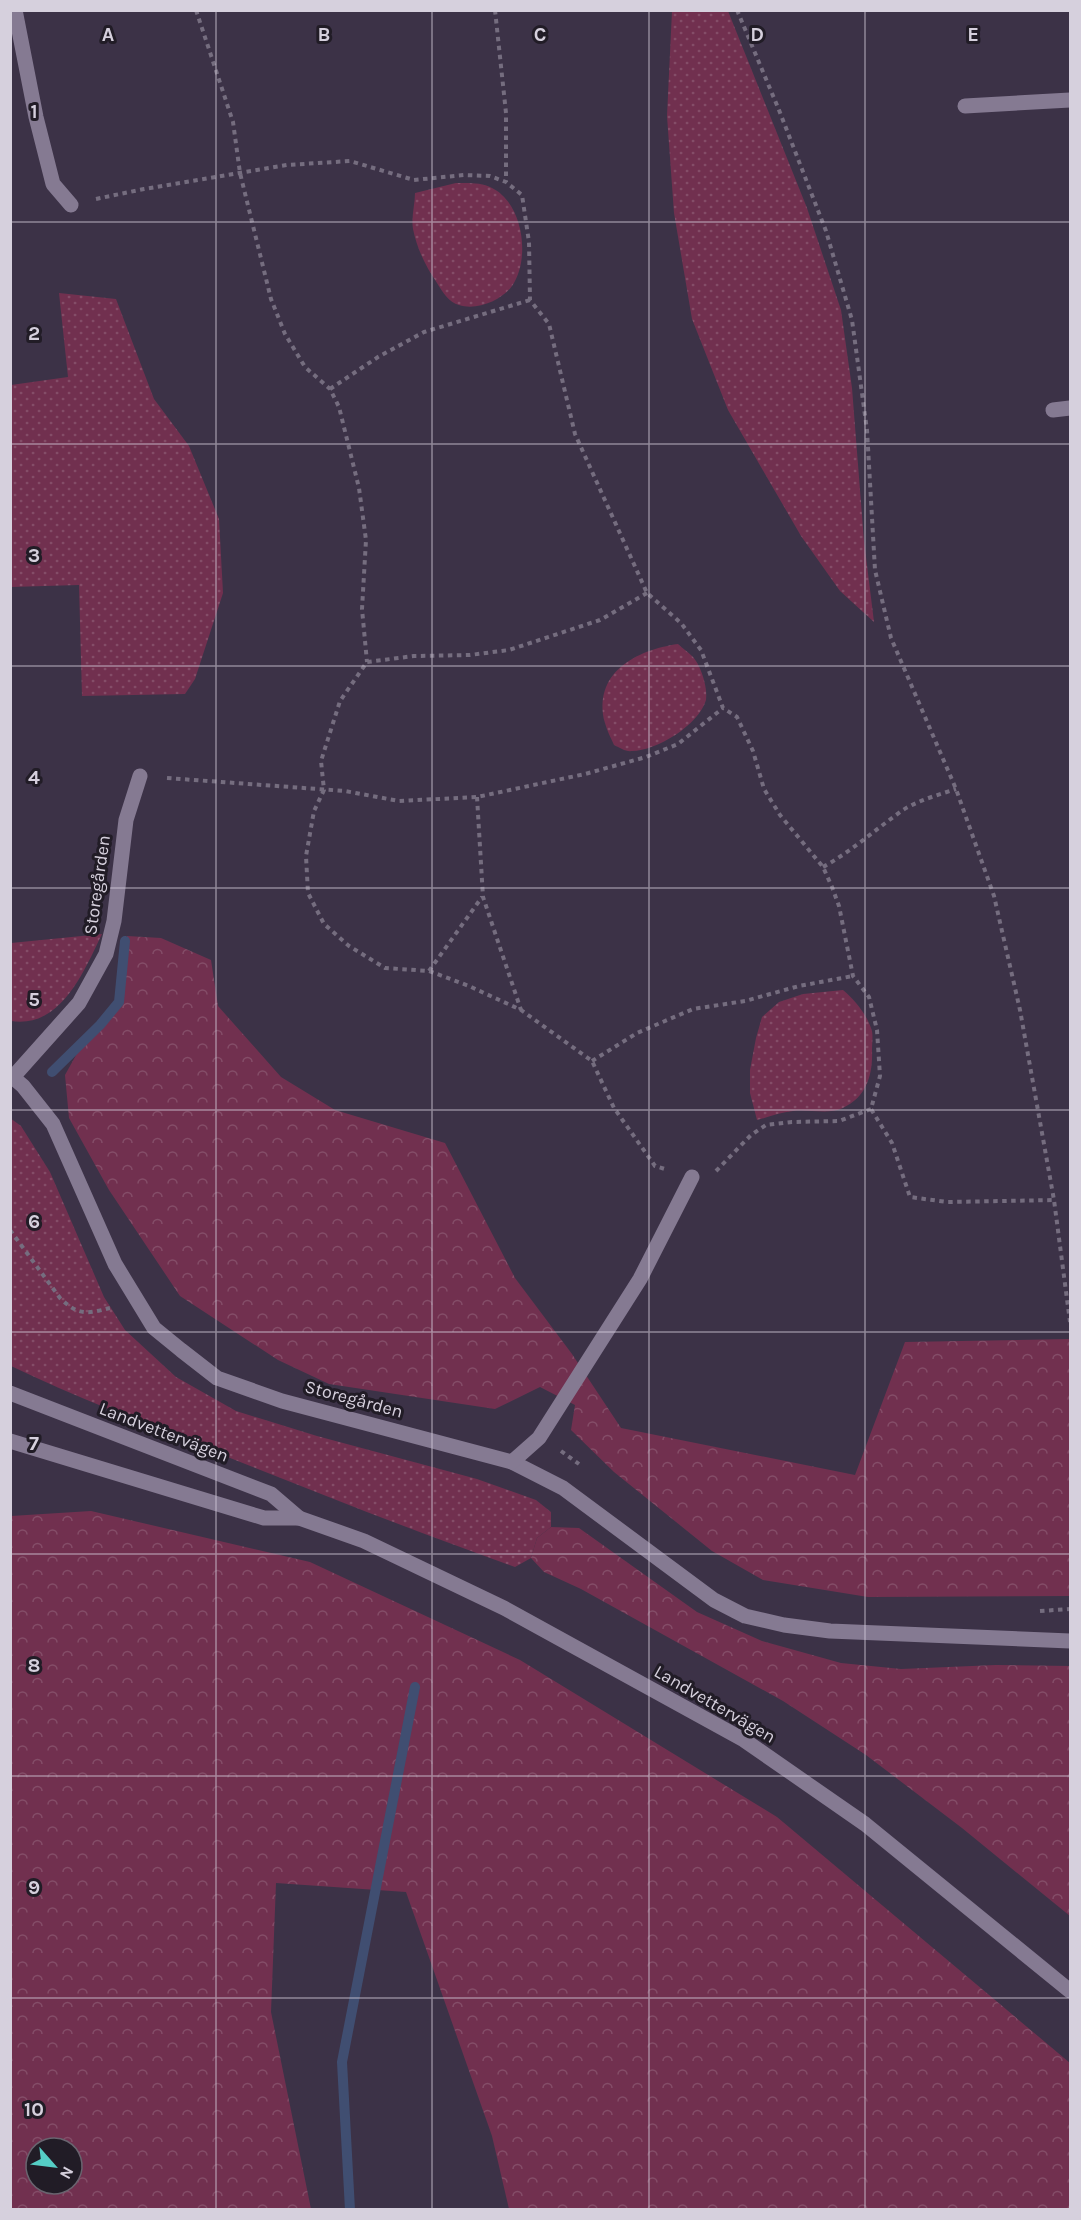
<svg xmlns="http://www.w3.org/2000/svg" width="1081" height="2220" font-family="Karla,sans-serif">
  <defs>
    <pattern id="grass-dots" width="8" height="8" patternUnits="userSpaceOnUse" patternTransform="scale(1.5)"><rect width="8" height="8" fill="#71304f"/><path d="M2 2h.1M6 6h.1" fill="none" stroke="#844d68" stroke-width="1.8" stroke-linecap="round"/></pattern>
    <pattern id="forest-crowns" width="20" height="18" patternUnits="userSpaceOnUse" patternTransform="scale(1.5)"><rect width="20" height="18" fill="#71304f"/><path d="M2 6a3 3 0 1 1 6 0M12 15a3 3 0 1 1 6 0" fill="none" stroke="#844d68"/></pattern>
  </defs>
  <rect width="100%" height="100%" fill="#3c3247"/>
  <!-- grass -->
  <g fill="url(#grass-dots)">
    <polygon points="672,11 728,11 807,208 841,310 852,388 864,541 874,622 840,591 801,536 728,410 692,319 674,213 667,116"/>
    <path d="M456,183C468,183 481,182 492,188C523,203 531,259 512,286C502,300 477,311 459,305C449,303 442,291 437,283C426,267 417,249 413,229C411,218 415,204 415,193Z"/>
    <polygon points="59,293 116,299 154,399 189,446 219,519 223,593 195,679 185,694 82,696 79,585 11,587 11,385 68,377"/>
    <path d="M678,644C682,648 688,652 692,656C701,665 708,688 706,700C699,725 656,751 632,751C626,752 620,748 614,745C611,738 607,731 605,723C592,673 636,650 678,644Z"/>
    <path d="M102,934C84,971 61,1029 11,1021V943Z"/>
    <path d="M843,990C856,1001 867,1015 872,1031C873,1037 872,1044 872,1050C873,1074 867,1097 843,1108C828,1115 809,1109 793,1111C781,1112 769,1117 757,1120L750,1093V1070L756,1038L762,1017L779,1002L803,994Z"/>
    <path d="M10,1118L21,1126L50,1172L104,1297L125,1330L176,1377L236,1411L317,1436L477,1479L536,1500L551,1512V1527L537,1538L531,1558L515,1567C411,1530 310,1490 208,1449C142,1422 75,1397 11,1366Z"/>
  </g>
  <!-- forest -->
  <g fill="url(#forest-crowns)" fill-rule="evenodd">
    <polygon points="127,936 161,938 211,960 218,1006 281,1077 335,1110 445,1143 515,1278 572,1354 621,1428 855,1475 905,1342 1070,1339 1070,1596 868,1597 763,1580 712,1551 614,1472 571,1430 575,1405 540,1387 495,1409 329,1384 278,1360 180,1296 109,1190 69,1118 65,1075 80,1048 120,1002"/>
    <path d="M91,1511L310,1562L520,1660L777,1817L1070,2063V2209H509L492,2136L406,1892L276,1883L271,2012L311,2209H11V1516ZM36,2148H72V2184H36Z"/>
    <polygon points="551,1527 579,1528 697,1612 762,1641 841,1663 901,1669 996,1665 1070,1666 1070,1916 962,1828 866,1755 783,1701 581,1589 544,1572 531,1558 537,1538"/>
  </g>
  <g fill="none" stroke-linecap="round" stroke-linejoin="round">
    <!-- stream -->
    <g stroke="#404e71" stroke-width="10">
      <polyline points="52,1072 100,1025 119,1002 125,941"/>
      <polyline points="350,2210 342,2062 415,1687"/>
    </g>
    <!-- path -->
    <g stroke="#756d7f" stroke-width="4" stroke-dasharray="4.5 4.5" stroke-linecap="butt">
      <polyline points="196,10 233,122 240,173 271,299 285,334 305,367 330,389 339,407 359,488 366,540 362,609 367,662"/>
      <polyline points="495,10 506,113 506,182"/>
      <polyline points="737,10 779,110 826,231 852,320 867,430 875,570 891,638 956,789 994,896 1020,1010 1054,1200 1070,1322"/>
      <polyline points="96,199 144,189 287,165 350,161 414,180 464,175 490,176 506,182 522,195 529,242 530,300 549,324 575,434 647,593 681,623 701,650 723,708 737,717 753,751 764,789 780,815 823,867 832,887 839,906 853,976 869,997 877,1030 880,1076 871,1109 892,1143 910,1197 947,1202 1054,1200"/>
      <polyline points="330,389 378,357 424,332 530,300"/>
      <polyline points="647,593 600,620 509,650 470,655 414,656 367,662 340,701 321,761 324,790 314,811 306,856 308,893 324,924 349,946 385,968 429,971 469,986 521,1010 592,1061 614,1108 655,1166 668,1170"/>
      <polyline points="167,778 345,791 399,801 477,797 585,774 646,757 678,744 723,708"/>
      <polyline points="477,797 483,897 521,1010"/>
      <path d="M823,867C852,851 876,829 903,810C919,800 938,795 956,789"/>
      <polyline points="429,971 482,897"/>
      <polyline points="592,1061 637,1033 693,1009 745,1001 799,986 853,976"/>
      <polyline points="716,1171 751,1135 766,1125 792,1122 839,1121 871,1109"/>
      <path d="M10,1230L60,1298C79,1316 86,1314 110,1308"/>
      <polyline points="561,1451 579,1464"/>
      <polyline points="1040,1611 1070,1609"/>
    </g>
    <!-- lane -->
    <g stroke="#857a92" stroke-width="15">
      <polyline points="965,106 1070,100"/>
      <polyline points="1053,410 1070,408"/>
      <polyline points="512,1462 563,1488 714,1600 745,1616 784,1625 830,1631 1070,1641"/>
    </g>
    <!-- street -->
    <g stroke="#857a92" stroke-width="15">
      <polyline points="15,10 36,117 53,184 71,205"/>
      <polyline points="10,1075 23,1086 53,1124 115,1264 154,1328 181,1350 217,1378 282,1401 512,1462 539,1438 640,1279 692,1177"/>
      <polyline points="13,1077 79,1003 106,954 114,921 126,820 140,776"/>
    </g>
    <!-- secondary -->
    <g stroke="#857a92" stroke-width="15">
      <polyline points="10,1393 271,1494 299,1518"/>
      <polyline points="10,1441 264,1518 299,1518 364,1541 504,1608 744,1740 865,1824 1070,1991"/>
    </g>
  </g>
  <!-- grid -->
  <path fill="none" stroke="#d6d0dd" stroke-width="1.5" stroke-opacity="0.55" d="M216,10V2210M432,10V2210M649,10V2210M865,10V2210M10,222H1070M10,444H1070M10,666H1070M10,888H1070M10,1110H1070M10,1332H1070M10,1554H1070M10,1776H1070M10,1998H1070"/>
  <g text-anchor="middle" stroke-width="6" stroke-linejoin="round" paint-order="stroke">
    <!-- street labels -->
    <g font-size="18" fill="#d6d0dd" stroke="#211c26">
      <text transform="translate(97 885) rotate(-82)" y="6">Storegården</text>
      <text transform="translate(354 1399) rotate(15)" y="6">Storegården</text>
      <text transform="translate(164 1432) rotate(21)" y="6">Landvettervägen</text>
      <text transform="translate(715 1704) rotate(30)" y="6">Landvettervägen</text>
    </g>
  </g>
  <g font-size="20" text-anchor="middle" font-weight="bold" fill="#d6d0dd" stroke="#211c26" stroke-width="6" stroke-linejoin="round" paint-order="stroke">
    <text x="108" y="41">A</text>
    <text x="324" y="41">B</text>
    <text x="540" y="41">C</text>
    <text x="757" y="41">D</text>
    <text x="973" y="41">E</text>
    <text x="34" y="118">1</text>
    <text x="34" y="340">2</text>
    <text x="34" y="562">3</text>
    <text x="34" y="784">4</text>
    <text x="34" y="1006">5</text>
    <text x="34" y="1228">6</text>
    <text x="34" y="1450">7</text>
    <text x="34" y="1672">8</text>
    <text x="34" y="1894">9</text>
    <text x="34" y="2116">10</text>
  </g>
  <!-- border -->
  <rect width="1081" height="2220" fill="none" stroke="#d6d0dd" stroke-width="24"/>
  <!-- north arrow -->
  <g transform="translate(54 2166) rotate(118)"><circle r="28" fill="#211c26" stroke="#69646f" stroke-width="1.5"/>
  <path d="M0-4.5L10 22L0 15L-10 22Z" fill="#55cec5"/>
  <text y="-9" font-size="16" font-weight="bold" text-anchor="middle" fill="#d6d0dd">N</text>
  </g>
</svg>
